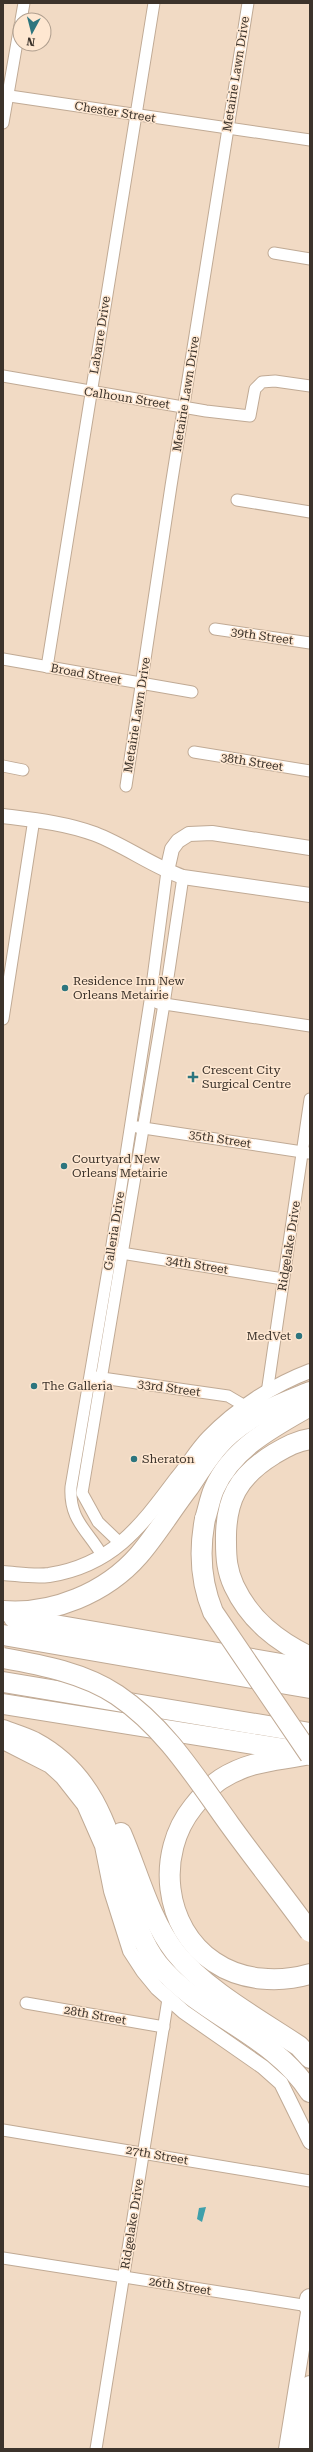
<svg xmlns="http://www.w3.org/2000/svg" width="313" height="2452" font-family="'Roboto Serif',serif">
  <rect width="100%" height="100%" fill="#f1dac4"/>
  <!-- water -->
  <polygon fill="#3fa0ab" points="206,2207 202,2222 197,2219 199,2208"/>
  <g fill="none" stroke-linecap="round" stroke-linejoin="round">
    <defs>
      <g id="minor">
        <polyline points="21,20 24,3"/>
        <polyline points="3,95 310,140"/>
        <polyline points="3,123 20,25"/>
        <polyline points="274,253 310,259"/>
        <polyline points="3,376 206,411 250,416 255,389 262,382 275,381 310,386"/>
        <polyline points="237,500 310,512"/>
        <polyline points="215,629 310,643"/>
        <polyline points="3,659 192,692"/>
        <polyline points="47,667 154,3"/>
        <polyline points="194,752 310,771"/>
        <polyline points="3,766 23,770"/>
        <polyline points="126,786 171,486 248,3"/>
        <polyline points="158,1003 310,1026"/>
        <polyline points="3,1019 34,819"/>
        <polyline points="137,1127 309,1153"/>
        <polyline points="115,1252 283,1279"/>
        <polyline points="95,1377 228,1396 245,1406"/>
        <polyline points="267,1393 310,1099"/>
        <polyline points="121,1544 98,1522 82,1493 164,1004 183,877"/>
        <path d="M103,1557C88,1530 69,1521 71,1487L109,1264L150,1001L167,871"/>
        <polyline points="26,2003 164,2027"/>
        <polyline points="3,2130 310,2181"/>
        <polyline points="3,2258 309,2306"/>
        <polyline points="96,2449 168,1999"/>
      </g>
      <g id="tertiary">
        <path d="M3,816C35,820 65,823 95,834C126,846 152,866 183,877L310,895"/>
        <polyline points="167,871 172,849 178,841 189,834 212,833 310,848"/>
        <path d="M3,1573C18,1574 34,1577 49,1575C113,1565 141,1526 177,1478C188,1465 197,1449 209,1437C236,1409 273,1385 310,1371"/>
        <polyline points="3,1742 50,1766 62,1777 84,1805 102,1846 111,1891 130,1951 143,1971 157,1988 184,2012 263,2067 281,2083 310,2142"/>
        <polyline points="286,2449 309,2306"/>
      </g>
      <g id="motorway">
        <path d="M310,1439C296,1441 286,1447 274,1454C238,1476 225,1500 226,1542C226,1558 227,1571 234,1586C250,1620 277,1641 310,1657"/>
        <path d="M205,1519C208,1510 210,1498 214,1489C232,1448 273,1427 310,1406"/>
        <path d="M3,1611C52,1615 106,1593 139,1555C157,1534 172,1509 189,1487C201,1469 213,1449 230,1434C252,1414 283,1403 310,1392"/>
        <polyline points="14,1618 310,1669"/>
        <polyline points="3,1635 310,1688"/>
        <polyline points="3,1682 310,1733"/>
        <polyline points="3,1704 291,1750"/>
        <path d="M3,1730C13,1734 24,1737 34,1742C96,1775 109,1834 128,1895C135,1919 142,1944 158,1964C201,2016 273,2034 310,2092"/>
        <path d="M310,1754C277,1761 251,1760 221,1779C210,1786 201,1797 193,1807C156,1853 163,1928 214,1962C242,1981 279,1983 310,1974"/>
        <path d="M121,1833C138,1872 149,1918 175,1952C204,1989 260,2020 299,2046L310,2058"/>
        <polyline points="309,2306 310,2299"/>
        <polyline points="300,2449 310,2386"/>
      </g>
    </defs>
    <!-- minor casing -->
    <use href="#minor" stroke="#c0aa95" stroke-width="13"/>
    <!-- tertiary casing -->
    <use href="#tertiary" stroke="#c0aa95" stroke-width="16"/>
    <!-- motorway casing -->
    <use href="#motorway" stroke="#c0aa95" stroke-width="22"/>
    <!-- minor -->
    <use href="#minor" stroke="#fff" stroke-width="11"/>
    <!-- tertiary -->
    <use href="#tertiary" stroke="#fff" stroke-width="14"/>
    <!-- motorway -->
    <use href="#motorway" stroke="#fff" stroke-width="20"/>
    <defs>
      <g id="motorway-bridge">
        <path d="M205,1519C199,1550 201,1583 213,1612L310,1755"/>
        <path d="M3,1658C42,1665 84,1673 117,1695C166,1728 196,1778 230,1825C256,1861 284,1896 310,1932"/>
      </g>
    </defs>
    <!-- motorway-bridge casing -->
    <use href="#motorway-bridge" stroke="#c0aa95" stroke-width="22" stroke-linecap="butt"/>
    <!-- motorway-bridge -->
    <use href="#motorway-bridge" stroke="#fff" stroke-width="20"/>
  </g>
  <!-- markers -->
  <g fill="#2d757e" stroke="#fee7d1" stroke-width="1.5">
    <circle cx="65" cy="988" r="4"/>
    <path d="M191 1071h4v4h4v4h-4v4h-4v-4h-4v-4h4z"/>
    <circle cx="64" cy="1166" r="4"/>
    <circle cx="299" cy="1336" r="4"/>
    <circle cx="34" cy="1386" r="4"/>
    <circle cx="134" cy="1459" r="4"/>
  </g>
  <g text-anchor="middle" stroke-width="3" stroke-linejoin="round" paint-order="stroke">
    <!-- street labels -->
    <g font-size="12" fill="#3c332b" stroke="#fee7d1">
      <text transform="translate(236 74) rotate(-81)" y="4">Metairie Lawn Drive</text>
      <text transform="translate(115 112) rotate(9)" y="4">Chester Street</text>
      <text transform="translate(100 335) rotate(-81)" y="4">Labarre Drive</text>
      <text transform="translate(186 394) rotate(-81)" y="4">Metairie Lawn Drive</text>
      <text transform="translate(127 398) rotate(9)" y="4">Calhoun Street</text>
      <text transform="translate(262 636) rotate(8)" y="4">39th Street</text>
      <text transform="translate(86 674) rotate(10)" y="4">Broad Street</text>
      <text transform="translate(137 715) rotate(-81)" y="4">Metairie Lawn Drive</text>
      <text transform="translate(252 762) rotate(9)" y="4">38th Street</text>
      <text transform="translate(220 1139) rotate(9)" y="4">35th Street</text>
      <text transform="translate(114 1231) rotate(-81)" y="4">Galleria Drive</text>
      <text transform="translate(289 1246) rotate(-81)" y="4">Ridgelake Drive</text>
      <text transform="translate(197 1265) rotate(9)" y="4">34th Street</text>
      <text transform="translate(169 1388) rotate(8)" y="4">33rd Street</text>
      <text transform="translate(95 2015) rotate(10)" y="4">28th Street</text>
      <text transform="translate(157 2155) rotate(10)" y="4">27th Street</text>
      <text transform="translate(132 2224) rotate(-81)" y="4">Ridgelake Drive</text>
      <text transform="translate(180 2286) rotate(9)" y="4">26th Street</text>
    </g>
    <!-- poi labels -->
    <g font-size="12" fill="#3c332b" stroke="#fee7d1" text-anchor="start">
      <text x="73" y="985">Residence Inn New<tspan x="73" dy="14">Orleans Metairie</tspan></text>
      <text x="202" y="1074">Crescent City<tspan x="202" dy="14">Surgical Centre</tspan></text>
      <text x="72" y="1163">Courtyard New<tspan x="72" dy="14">Orleans Metairie</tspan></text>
      <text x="291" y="1340" text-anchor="end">MedVet</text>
      <text x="42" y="1390">The Galleria</text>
      <text x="142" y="1463">Sheraton</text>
    </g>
  </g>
  <!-- border -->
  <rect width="313" height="2452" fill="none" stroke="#3c332b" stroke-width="8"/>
  <!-- north arrow -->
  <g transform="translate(32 32) rotate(187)"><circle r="19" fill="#fee7d1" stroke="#b09f8f"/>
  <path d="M0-3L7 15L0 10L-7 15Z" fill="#2d757e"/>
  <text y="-6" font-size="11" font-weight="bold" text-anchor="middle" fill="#3c332b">N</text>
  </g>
</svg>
